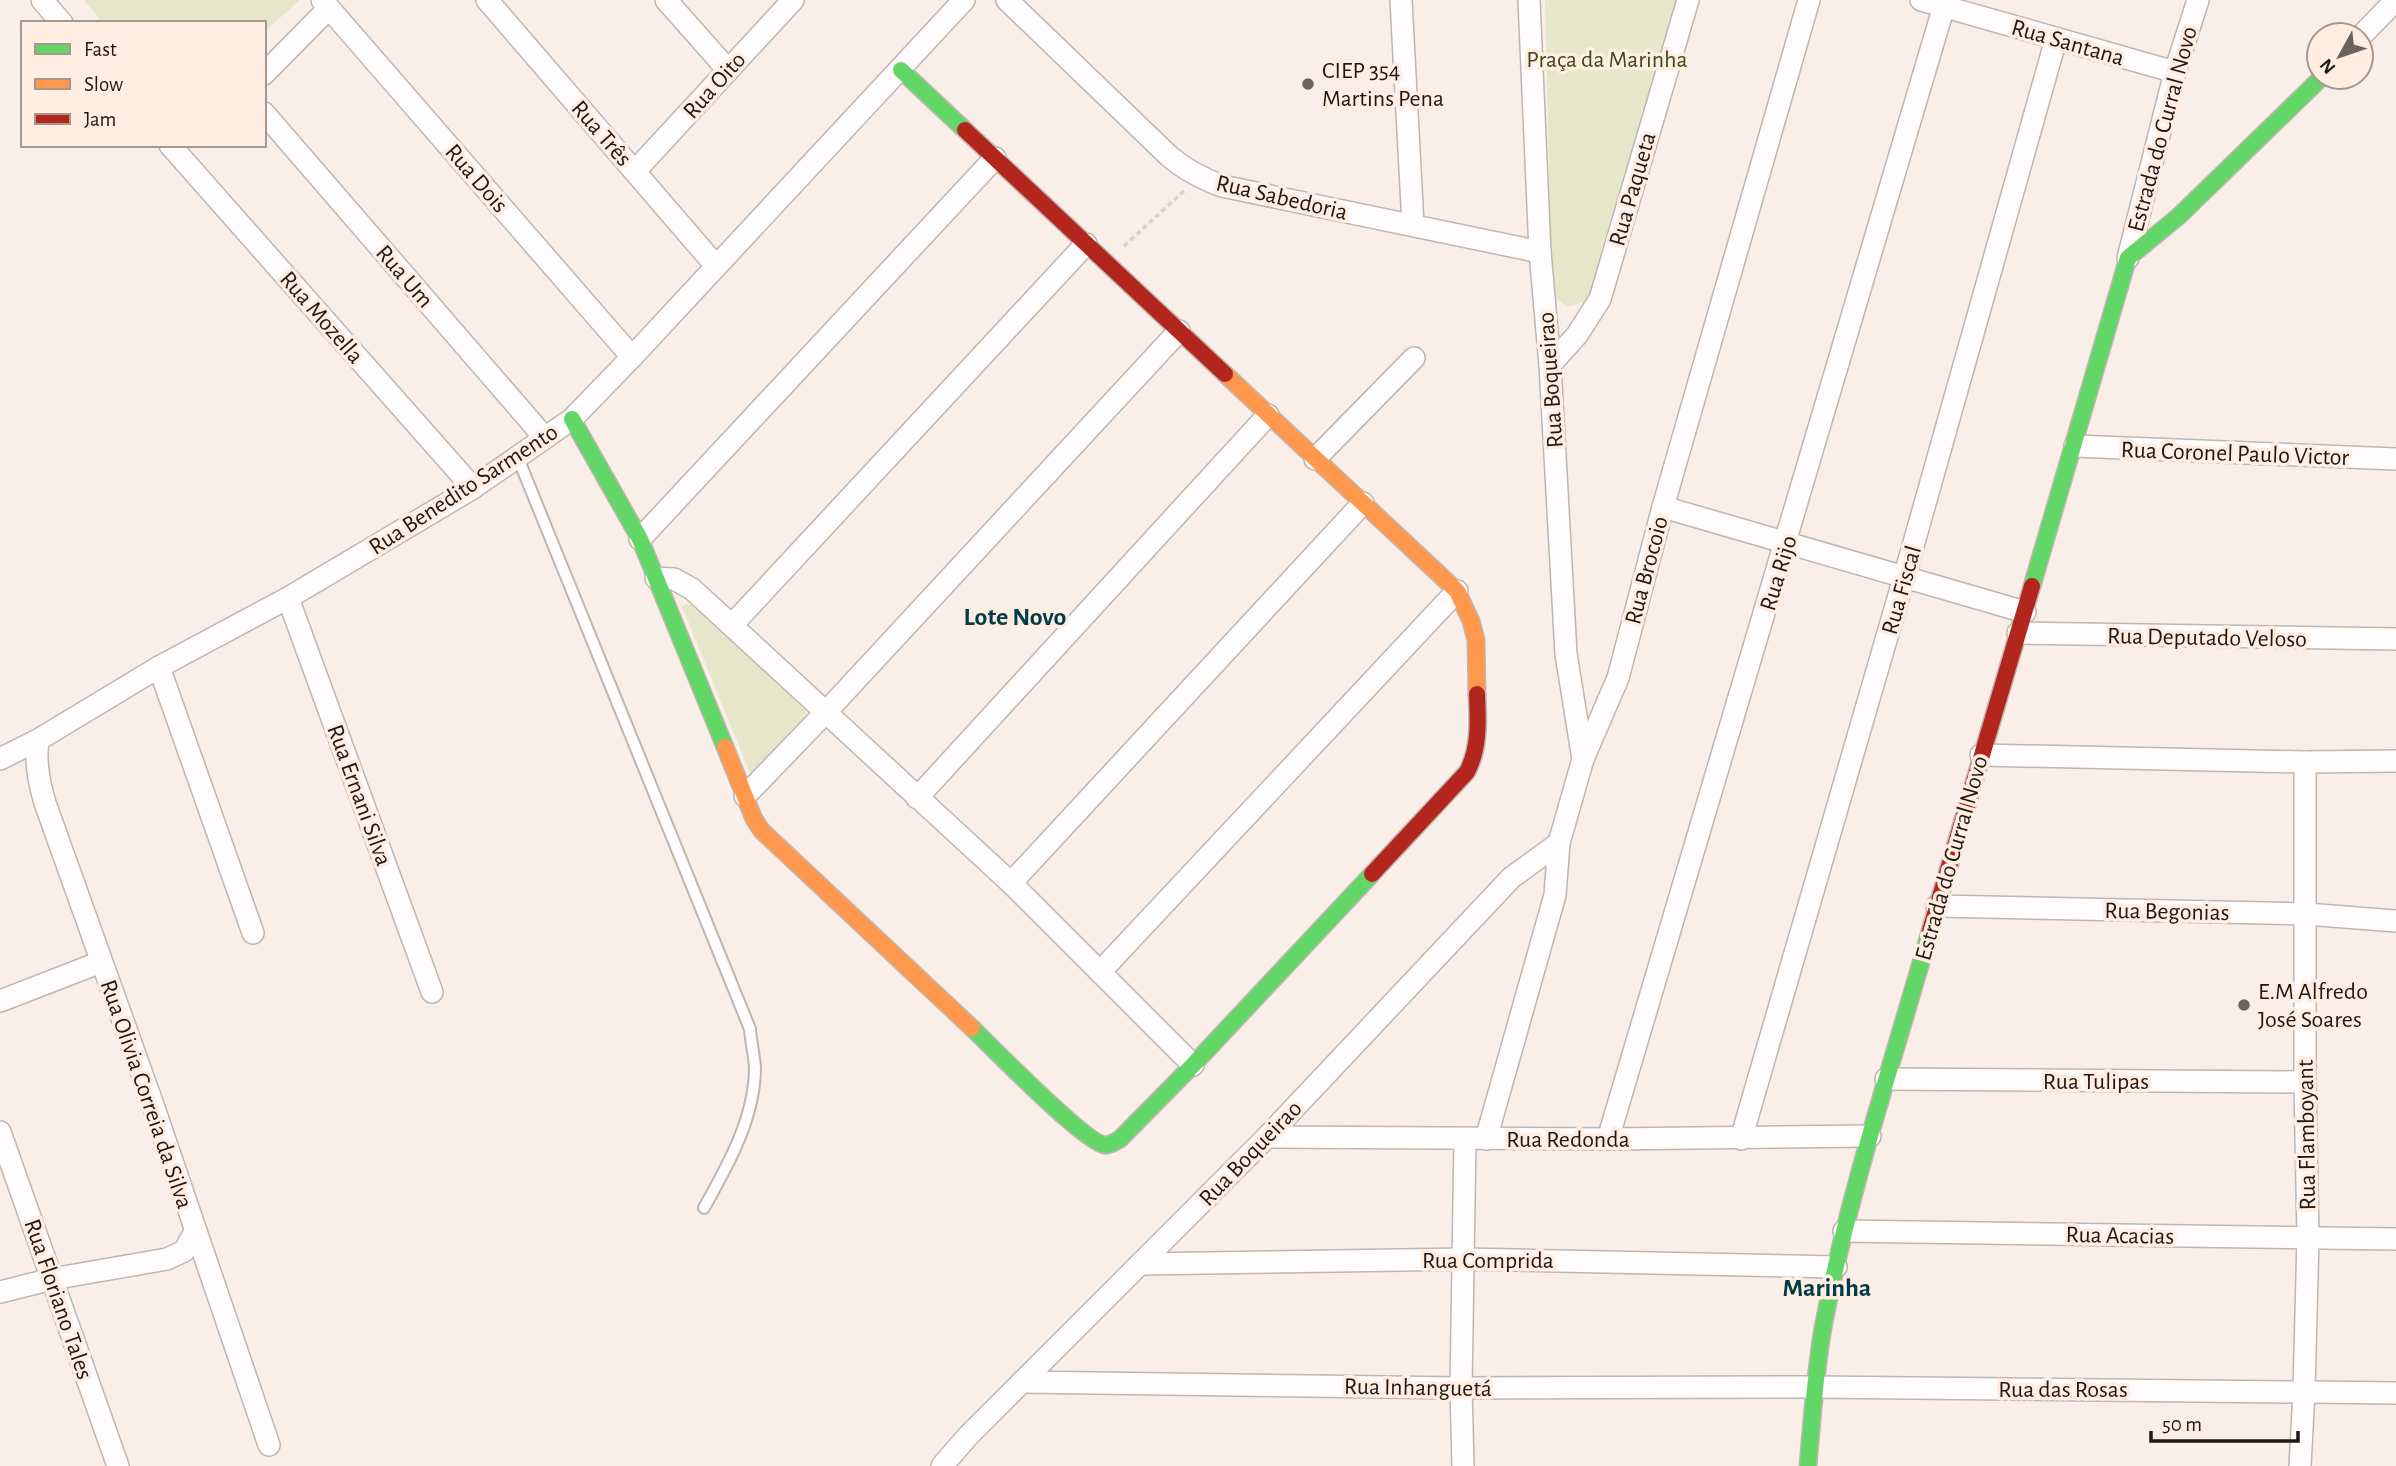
<svg xmlns="http://www.w3.org/2000/svg" width="2396" height="1466" font-family="'Alegreya Sans',sans-serif">
  <rect width="100%" height="100%" fill="#f9eee8"/>
  <!-- green -->
  <g fill="#e5e6ca">
    <polygon points="84,0 300,0 264,32 264,23 103,23"/>
    <polygon points="1545,0 1685,0 1589,300 1568,307 1552,296"/>
    <polygon points="686,604 694,605 806,711 804,721 751,775 682,606"/>
  </g>
  <g fill="none" stroke-linecap="round" stroke-linejoin="round">
    <defs>
      <path id="lane" d="M518,458L750,1029C751,1042 754,1055 755,1067C755,1118 728,1165 704,1208"/>
      <g id="street">
        <polyline points="42,0 62,23"/>
        <polyline points="322,0 632,357"/>
        <polyline points="487,0 716,266"/>
        <polyline points="666,0 728,70"/>
        <path d="M1007,0L1169,156C1185,170 1201,178 1222,186L1540,252"/>
        <polyline points="1401,0 1413,225"/>
        <polyline points="1529,0 1540,252 1550,365 1566,654 1583,759"/>
        <polyline points="1921,0 2175,72"/>
        <polyline points="2361,36 2396,0"/>
        <polyline points="264,74 329,8"/>
        <polyline points="264,113 545,438"/>
        <polyline points="170,145 473,488"/>
        <polyline points="635,171 793,0"/>
        <polyline points="2128,258 2175,72 2198,0"/>
        <polyline points="1550,365 1577,335 1600,299 1688,0"/>
        <polyline points="2075,446 2396,459"/>
        <polyline points="1315,459 1414,358"/>
        <polyline points="1663,507 2025,612"/>
        <polyline points="640,539 995,158"/>
        <polyline points="656,578 674,579 692,589 1011,883 1193,1065"/>
        <polyline points="288,598 432,992"/>
        <polyline points="732,625 1086,244"/>
        <polyline points="2018,633 2396,639"/>
        <polyline points="159,667 253,933"/>
        <path d="M38,740C35,763 39,782 45,803L152,1102L269,1445"/>
        <polyline points="1981,755 2305,762 2396,761"/>
        <polyline points="0,759 38,740 159,667 288,598 473,488 572,419 632,357 964,0"/>
        <polyline points="745,796 826,712 1179,331"/>
        <polyline points="917,798 1268,415"/>
        <polyline points="1011,883 1363,503"/>
        <polyline points="1937,906 2306,914 2396,921"/>
        <polyline points="1100,972 1457,591"/>
        <polyline points="0,1001 101,962"/>
        <polyline points="1886,1079 2305,1082"/>
        <polyline points="0,1132 118,1466"/>
        <polyline points="1267,1137 1608,1139 1870,1136"/>
        <polyline points="1486,1139 1555,895 1559,843 1583,759 1618,678 1663,507 1809,0"/>
        <polyline points="1608,1139 1944,6"/>
        <polyline points="1741,1139 1904,578 2056,39"/>
        <polyline points="1844,1231 2396,1239"/>
        <polyline points="1140,1264 1465,1259 1836,1267"/>
        <polyline points="0,1292 52,1279 167,1259 184,1251 195,1232"/>
        <polyline points="1022,1382 1461,1388 1814,1387 2396,1393"/>
        <polyline points="942,1466 968,1436 1267,1137 1511,878 1559,843"/>
        <polyline points="1463,1466 1461,1388 1465,1139"/>
        <polyline points="2300,1466 2304,1391 2308,1238 2305,1082 2305,762"/>
      </g>
      <g id="fast">
        <polyline points="901,70 965,130"/>
        <polyline points="572,419 640,539 725,747"/>
        <polyline points="2032,586 2128,258 2179,216 2322,77"/>
        <path d="M972,1028C993,1048 1085,1143 1105,1145C1111,1145 1115,1142 1120,1139L1193,1065L1372,874"/>
        <path d="M1808,1466C1812,1420 1815,1374 1823,1328C1848,1194 1893,1062 1930,931"/>
      </g>
      <g id="slow">
        <polyline points="1225,374 1457,591 1471,621 1476,640 1477,694"/>
        <polyline points="725,747 754,819 762,831 972,1028"/>
      </g>
      <g id="jam">
        <polyline points="965,130 1225,374"/>
        <path d="M1372,874L1467,772C1480,747 1478,721 1477,694"/>
        <polyline points="1930,931 2032,586"/>
      </g>
    </defs>
    <!-- lane casing -->
    <use href="#lane" stroke="#bfb6b0" stroke-width="14"/>
    <!-- street casing -->
    <use href="#street" stroke="#bfb6b0" stroke-width="24"/>
    <!-- fast casing -->
    <use href="#fast" stroke="#bfb6b0" stroke-width="19"/>
    <!-- slow casing -->
    <use href="#slow" stroke="#bfb6b0" stroke-width="19"/>
    <!-- jam casing -->
    <use href="#jam" stroke="#bfb6b0" stroke-width="19"/>
    <!-- path -->
    <polyline stroke="#d6d4d2" stroke-width="3.5" stroke-dasharray="5 3.5" stroke-linecap="butt" points="1124,246 1185,190"/>
    <!-- lane -->
    <use href="#lane" stroke="#fefcfc" stroke-width="10"/>
    <!-- street -->
    <use href="#street" stroke="#fefcfc" stroke-width="21"/>
    <!-- fast -->
    <use href="#fast" stroke="#63d668" stroke-width="16"/>
    <!-- slow -->
    <use href="#slow" stroke="#ff974d" stroke-width="16"/>
    <!-- jam -->
    <use href="#jam" stroke="#b3261e" stroke-width="16"/>
  </g>
  <!-- markers -->
  <g fill="#6c635e" stroke="#ffede2" stroke-width="2.5">
    <circle cx="1308" cy="84" r="7"/>
    <circle cx="2244" cy="1005" r="7"/>
  </g>
  <g text-anchor="middle" stroke-width="7" stroke-linejoin="round" paint-order="stroke">
    <!-- street labels -->
    <g font-size="24" fill="#201813" stroke="#ffede2">
      <text transform="translate(2068 42) rotate(16)" y="8">Rua Santana</text>
      <text transform="translate(714 85) rotate(-48)" y="8">Rua Oito</text>
      <text transform="translate(2162 129) rotate(-75)" y="8">Estrada do Curral Novo</text>
      <text transform="translate(602 133) rotate(49)" y="8">Rua Três</text>
      <text transform="translate(477 178) rotate(49)" y="8">Rua Dois</text>
      <text transform="translate(1632 189) rotate(-74)" y="8">Rua Paqueta</text>
      <text transform="translate(1282 197) rotate(13)" y="8">Rua Sabedoria</text>
      <text transform="translate(405 276) rotate(49)" y="8">Rua Um</text>
      <text transform="translate(322 317) rotate(49)" y="8">Rua Mozella</text>
      <text transform="translate(1550 380) rotate(-94)" y="8">Rua Boqueirao</text>
      <text transform="translate(2235 453) rotate(2)" y="8">Rua Coronel Paulo Victor</text>
      <text transform="translate(463 489) rotate(-33)" y="8">Rua Benedito Sarmento</text>
      <text transform="translate(1646 570) rotate(-75)" y="8">Rua Brocoio</text>
      <text transform="translate(1778 573) rotate(-73)" y="8">Rua Rijo</text>
      <text transform="translate(1901 590) rotate(-74)" y="8">Rua Fiscal</text>
      <text transform="translate(2207 637) rotate(1)" y="8">Rua Deputado Veloso</text>
      <text transform="translate(360 795) rotate(70)" y="8">Rua Ernani Silva</text>
      <text transform="translate(1951 858) rotate(-74)" y="8">Estrada do Curral Novo</text>
      <text transform="translate(2167 911) rotate(1)" y="8">Rua Begonias</text>
      <text x="2096" y="1089">Rua Tulipas</text>
      <text transform="translate(147 1094) rotate(71)" y="8">Rua Olivia Correia da Silva</text>
      <text transform="translate(2306 1135) rotate(-91)" y="8">Rua Flamboyant</text>
      <text x="1568" y="1147">Rua Redonda</text>
      <text transform="translate(1250 1153) rotate(-46)" y="8">Rua Boqueirao</text>
      <text transform="translate(2120 1235) rotate(1)" y="8">Rua Acacias</text>
      <text x="1488" y="1268">Rua Comprida</text>
      <text transform="translate(59 1299) rotate(71)" y="8">Rua Floriano Tales</text>
      <text transform="translate(1418 1387) rotate(1)" y="8">Rua Inhanguetá</text>
      <text x="2063" y="1397">Rua das Rosas</text>
    </g>
    <!-- park labels -->
    <g font-size="24" fill="#404919" stroke="#ffede2">
      <text x="1607" y="67">Praça da Marinha</text>
    </g>
    <!-- poi labels -->
    <g font-size="24" fill="#201813" stroke="#ffede2" text-anchor="start">
      <text x="1322" y="78">CIEP 354<tspan x="1322" dy="28">Martins Pena</tspan></text>
      <text x="2258" y="999">E.M Alfredo<tspan x="2258" dy="28">José Soares</tspan></text>
    </g>
    <!-- neighbourhood labels -->
    <g font-size="26" font-weight="bold" fill="#003c49" stroke="#ffede2">
      <text x="1015" y="625">Lote Novo</text>
      <text x="1827" y="1296">Marinha</text>
    </g>
  </g>
  <!-- legend -->
  <rect x="21" y="21" width="245" height="126" fill="#ffede2" stroke="#a6988f" stroke-width="2"/>
  <rect x="35" y="44" width="35" height="10" fill="#63d668" stroke="#a6988f" stroke-width="2"/>
  <text x="84" y="56" font-size="21" fill="#201813">Fast</text>
  <rect x="35" y="79" width="35" height="10" fill="#ff974d" stroke="#a6988f" stroke-width="2"/>
  <text x="84" y="91" font-size="21" fill="#201813">Slow</text>
  <rect x="35" y="114" width="35" height="10" fill="#b3261e" stroke="#a6988f" stroke-width="2"/>
  <text x="84" y="126" font-size="21" fill="#201813">Jam</text>
  <!-- north arrow -->
  <g transform="translate(2340 56) rotate(230)"><circle r="33" fill="#ffede2" stroke="#a6988f" stroke-width="2"/>
  <path d="M0-5L12 26L0 18L-12 26Z" fill="#6c635e"/>
  <text y="-10" font-size="19" font-weight="bold" text-anchor="middle" fill="#201813">N</text>
  </g>
  <!-- scale -->
  <path d="M2151 1431v10h147v-10" fill="none" stroke="#201813" stroke-width="3.5"/>
  <text x="2162" y="1431" font-size="21" fill="#201813" stroke="#ffede2" stroke-width="5" paint-order="stroke">50 m</text>
</svg>
